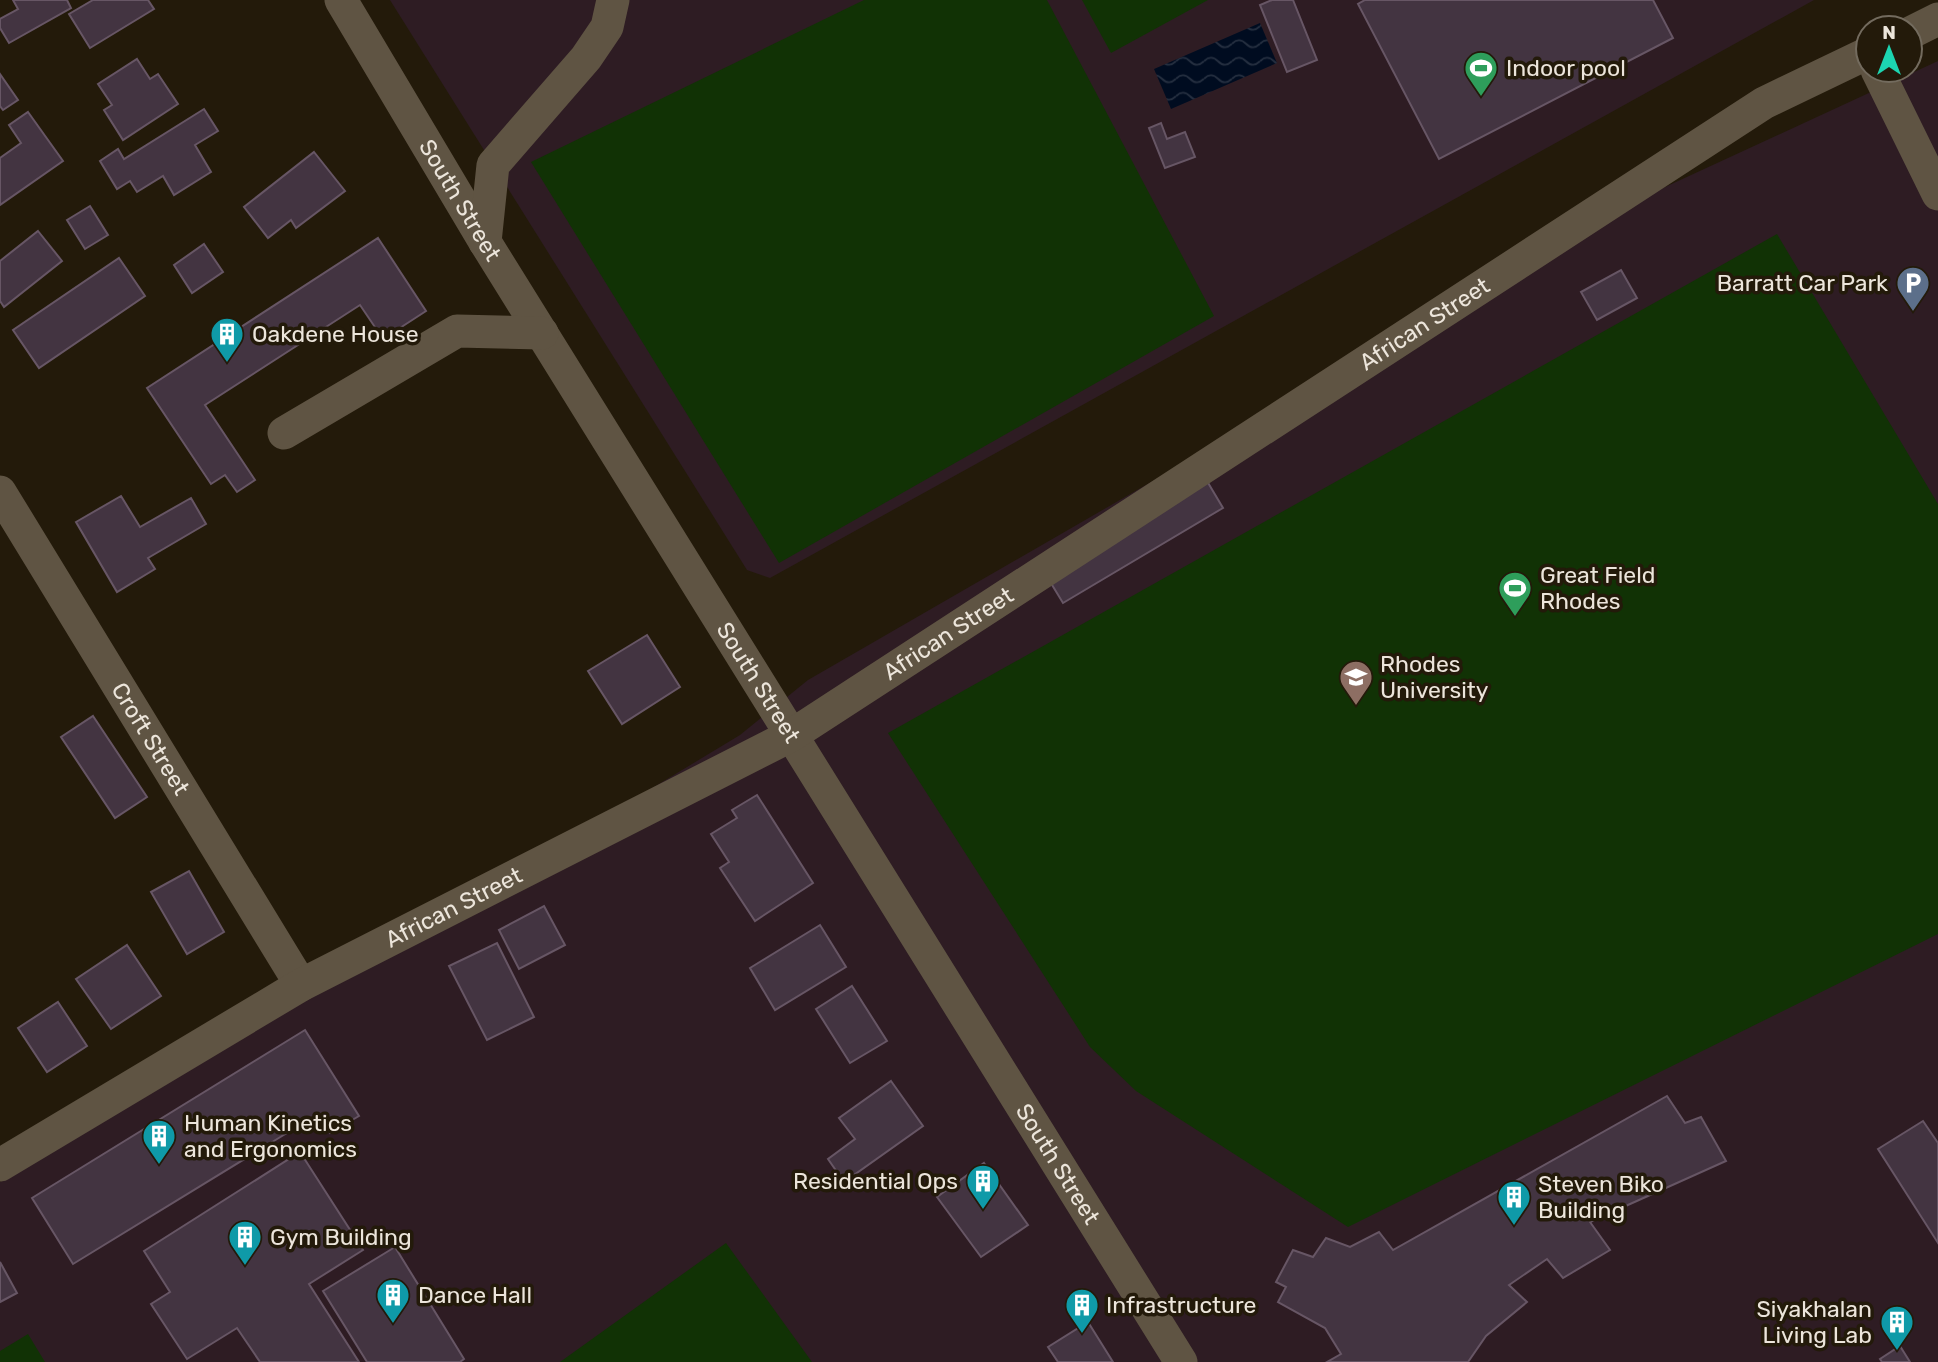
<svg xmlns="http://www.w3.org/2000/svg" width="1938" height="1362" font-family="Rubik,sans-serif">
  <defs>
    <pattern id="water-waves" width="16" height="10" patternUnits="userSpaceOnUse" patternTransform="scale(1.75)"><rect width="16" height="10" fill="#000c20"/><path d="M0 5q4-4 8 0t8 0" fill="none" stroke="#252f40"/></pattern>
  </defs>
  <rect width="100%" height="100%" fill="#231a0a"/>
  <!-- education -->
  <g fill="#2e1c23">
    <polygon points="390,0 1814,0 770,578 747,570"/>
    <polygon points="1938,61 1938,1362 0,1362 0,1182 740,735 808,680 1650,194"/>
  </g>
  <!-- pitch -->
  <g fill="#113205">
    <polygon points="864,0 1047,0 1214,316 779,563 531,162"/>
    <polygon points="1082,0 1208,0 1111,53"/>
    <polygon points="1777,234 1938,504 1938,934 1348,1227 1136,1091 1090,1047 888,733"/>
    <polygon points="726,1243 812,1362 560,1362"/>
    <polygon points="28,1334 45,1362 0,1362 0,1351"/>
  </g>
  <!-- water -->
  <polygon fill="url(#water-waves)" points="1260,23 1277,63 1171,109 1154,69"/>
  <!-- building -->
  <g fill="#433441" stroke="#675665" stroke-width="2">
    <polygon points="13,0 67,0 71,8 9,43 0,28 0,19 18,9"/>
    <polygon points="93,0 148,0 154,9 90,48 69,14"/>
    <polygon points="1272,0 1293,0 1317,60 1287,72 1260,5"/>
    <polygon points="1365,0 1653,0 1673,38 1439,159 1358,4"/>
    <polygon points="137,59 150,79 158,74 178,104 123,140 104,110 112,105 98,84"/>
    <polygon points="0,74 18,100 3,110 0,106"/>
    <polygon points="204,109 218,131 195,145 211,172 174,195 163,176 137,192 130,181 117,189 100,161 118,149 124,159"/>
    <polygon points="28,112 63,161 0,205 0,158 21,143 9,125"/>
    <polygon points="1161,123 1167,139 1185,132 1195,157 1165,168 1149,128"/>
    <polygon points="314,152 345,191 296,228 291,220 268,238 244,207"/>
    <polygon points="90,206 108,235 85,249 67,220"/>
    <polygon points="38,231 62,261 4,307 0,301 0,261"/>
    <polygon points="378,238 426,311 383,339 360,305 205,405 255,480 237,492 225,475 211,484 147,388"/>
    <polygon points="204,244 223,272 192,293 174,265"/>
    <polygon points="119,258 145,296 39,368 13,330"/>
    <polygon points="1621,270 1637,298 1597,320 1581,292"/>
    <polygon points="1204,476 1223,508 1063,603 1043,570"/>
    <polygon points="121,496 140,527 191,498 206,524 148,558 155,569 117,592 76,522"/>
    <polygon points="647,635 680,687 622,724 588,671"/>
    <polygon points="93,716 147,797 115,818 61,737"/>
    <polygon points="757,795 813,883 755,921 720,868 729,862 711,834 737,818 732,810"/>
    <polygon points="189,871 224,932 187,954 151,892"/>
    <polygon points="544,906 565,945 519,969 499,930"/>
    <polygon points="820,925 846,967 775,1010 750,968"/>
    <polygon points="497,943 534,1017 487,1040 449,966"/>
    <polygon points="127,945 161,996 111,1029 76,979"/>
    <polygon points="852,986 887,1041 850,1063 816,1009"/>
    <polygon points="58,1002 87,1046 47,1072 18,1028"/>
    <polygon points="305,1030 359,1116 330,1133 318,1114 73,1264 32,1198"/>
    <polygon points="891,1081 923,1126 844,1182 828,1159 855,1139 839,1118"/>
    <polygon points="1667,1096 1685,1123 1701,1117 1726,1161 1590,1222 1610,1250 1563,1278 1547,1259 1509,1285 1527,1302 1486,1336 1468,1362 1327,1362 1341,1354 1325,1328 1278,1302 1286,1287 1276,1282 1293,1250 1313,1257 1326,1238 1350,1247 1379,1232 1393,1250"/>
    <polygon points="1923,1121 1938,1143 1938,1243 1878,1149"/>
    <polygon points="300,1152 363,1250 309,1284 359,1362 260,1362 237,1328 187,1359 151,1304 170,1292 144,1251"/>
    <polygon points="984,1163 1028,1225 981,1257 937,1197"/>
    <polygon points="395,1247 464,1359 460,1362 367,1362 323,1291"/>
    <polygon points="0,1262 17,1293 0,1302"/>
    <polygon points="1088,1322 1113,1362 1058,1362 1048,1347"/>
    <polygon points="1900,1346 1910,1362 1882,1362 1880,1359"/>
  </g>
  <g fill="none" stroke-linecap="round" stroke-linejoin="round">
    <!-- minor -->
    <g stroke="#5f5443" stroke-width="33">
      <path id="s1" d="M341,0L485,242L1181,1362"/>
      <polyline points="1910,33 1938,19"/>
      <polyline points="1877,70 1938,194"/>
      <polyline points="485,242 493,165 586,58 607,27 613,0"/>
      <polyline points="284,433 457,331 542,333"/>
      <path id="s2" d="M0,492L301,985"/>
      <path id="s3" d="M0,1165L301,985L792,735L1764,103L1868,53"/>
    </g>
  </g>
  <!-- icons -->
  <defs>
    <symbol id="stadium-pin" viewBox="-11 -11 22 30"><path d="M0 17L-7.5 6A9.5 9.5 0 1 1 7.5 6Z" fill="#2e9e5b" stroke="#231a0a"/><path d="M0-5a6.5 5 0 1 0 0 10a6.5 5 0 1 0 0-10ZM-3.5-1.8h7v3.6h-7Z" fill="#fff"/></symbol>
    <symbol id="parking-pin" viewBox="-11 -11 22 30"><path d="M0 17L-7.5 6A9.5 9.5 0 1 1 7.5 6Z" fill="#5c6f8a" stroke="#231a0a"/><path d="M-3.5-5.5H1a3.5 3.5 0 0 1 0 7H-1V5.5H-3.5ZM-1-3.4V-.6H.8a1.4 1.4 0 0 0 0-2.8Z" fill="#fff"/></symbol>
    <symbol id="building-pin" viewBox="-11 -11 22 30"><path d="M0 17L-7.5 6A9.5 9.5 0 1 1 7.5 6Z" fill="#0f9aa8" stroke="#231a0a"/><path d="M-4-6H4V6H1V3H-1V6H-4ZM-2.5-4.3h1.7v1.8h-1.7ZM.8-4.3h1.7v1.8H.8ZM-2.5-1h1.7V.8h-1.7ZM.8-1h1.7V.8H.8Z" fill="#fff"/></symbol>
    <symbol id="university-pin" viewBox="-11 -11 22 30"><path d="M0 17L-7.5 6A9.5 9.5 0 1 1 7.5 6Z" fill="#8d6e63" stroke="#231a0a"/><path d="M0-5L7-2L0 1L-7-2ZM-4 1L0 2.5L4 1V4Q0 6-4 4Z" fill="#fff"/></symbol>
  </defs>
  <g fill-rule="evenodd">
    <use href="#stadium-pin" x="1462" y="49" width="38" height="52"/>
    <use href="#parking-pin" x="1894" y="264" width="38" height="52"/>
    <use href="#building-pin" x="208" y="315" width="38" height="52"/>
    <use href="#stadium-pin" x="1496" y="569" width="38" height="52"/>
    <use href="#university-pin" x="1337" y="658" width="38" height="52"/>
    <use href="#building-pin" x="140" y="1117" width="38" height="52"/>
    <use href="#building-pin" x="964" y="1162" width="38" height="52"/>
    <use href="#building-pin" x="1495" y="1178" width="38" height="52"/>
    <use href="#building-pin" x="226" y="1218" width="38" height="52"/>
    <use href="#building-pin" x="374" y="1276" width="38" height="52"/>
    <use href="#building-pin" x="1063" y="1286" width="38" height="52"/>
    <use href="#building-pin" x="1878" y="1303" width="38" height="52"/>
  </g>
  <g text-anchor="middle" stroke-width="7" stroke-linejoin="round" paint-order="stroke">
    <!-- poi labels -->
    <g font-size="23" fill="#ece5db" stroke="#231a0a" text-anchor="start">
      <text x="1506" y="76">Indoor pool</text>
      <text x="1888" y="291" text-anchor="end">Barratt Car Park</text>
      <text x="252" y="342">Oakdene House</text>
      <text x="1540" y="583">Great Field<tspan x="1540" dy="26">Rhodes</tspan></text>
      <text x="1380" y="672">Rhodes<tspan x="1380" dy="26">University</tspan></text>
      <text x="184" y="1131">Human Kinetics<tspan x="184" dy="26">and Ergonomics</tspan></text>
      <text x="958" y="1189" text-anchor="end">Residential Ops</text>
      <text x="1538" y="1192">Steven Biko<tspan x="1538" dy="26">Building</tspan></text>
      <text x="270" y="1245">Gym Building</text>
      <text x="418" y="1303">Dance Hall</text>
      <text x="1106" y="1313">Infrastructure</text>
      <text x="1872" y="1317" text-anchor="end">Siyakhalan<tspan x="1872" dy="26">Living Lab</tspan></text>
    </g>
    <!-- street labels -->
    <g font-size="23" fill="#ece5db" stroke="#231a0a">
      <text dy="8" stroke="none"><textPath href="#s1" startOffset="233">South Street</textPath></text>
      <text dy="8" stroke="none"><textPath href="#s3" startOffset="1656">African Street</textPath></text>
      <text dy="8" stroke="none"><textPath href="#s3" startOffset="1088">African Street</textPath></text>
      <text dy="8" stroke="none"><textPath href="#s1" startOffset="800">South Street</textPath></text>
      <text dy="8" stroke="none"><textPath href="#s2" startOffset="289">Croft Street</textPath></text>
      <text dy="8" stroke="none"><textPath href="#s3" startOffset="522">African Street</textPath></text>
      <text dy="8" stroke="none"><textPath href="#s1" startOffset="1367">South Street</textPath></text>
    </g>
  </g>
  <!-- north arrow -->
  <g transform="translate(1889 49)"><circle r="33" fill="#231a0a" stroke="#736b5e" stroke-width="2"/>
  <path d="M0-5L12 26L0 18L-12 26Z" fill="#1cd5b1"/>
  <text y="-10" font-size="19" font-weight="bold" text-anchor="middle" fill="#ece5db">N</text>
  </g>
</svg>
